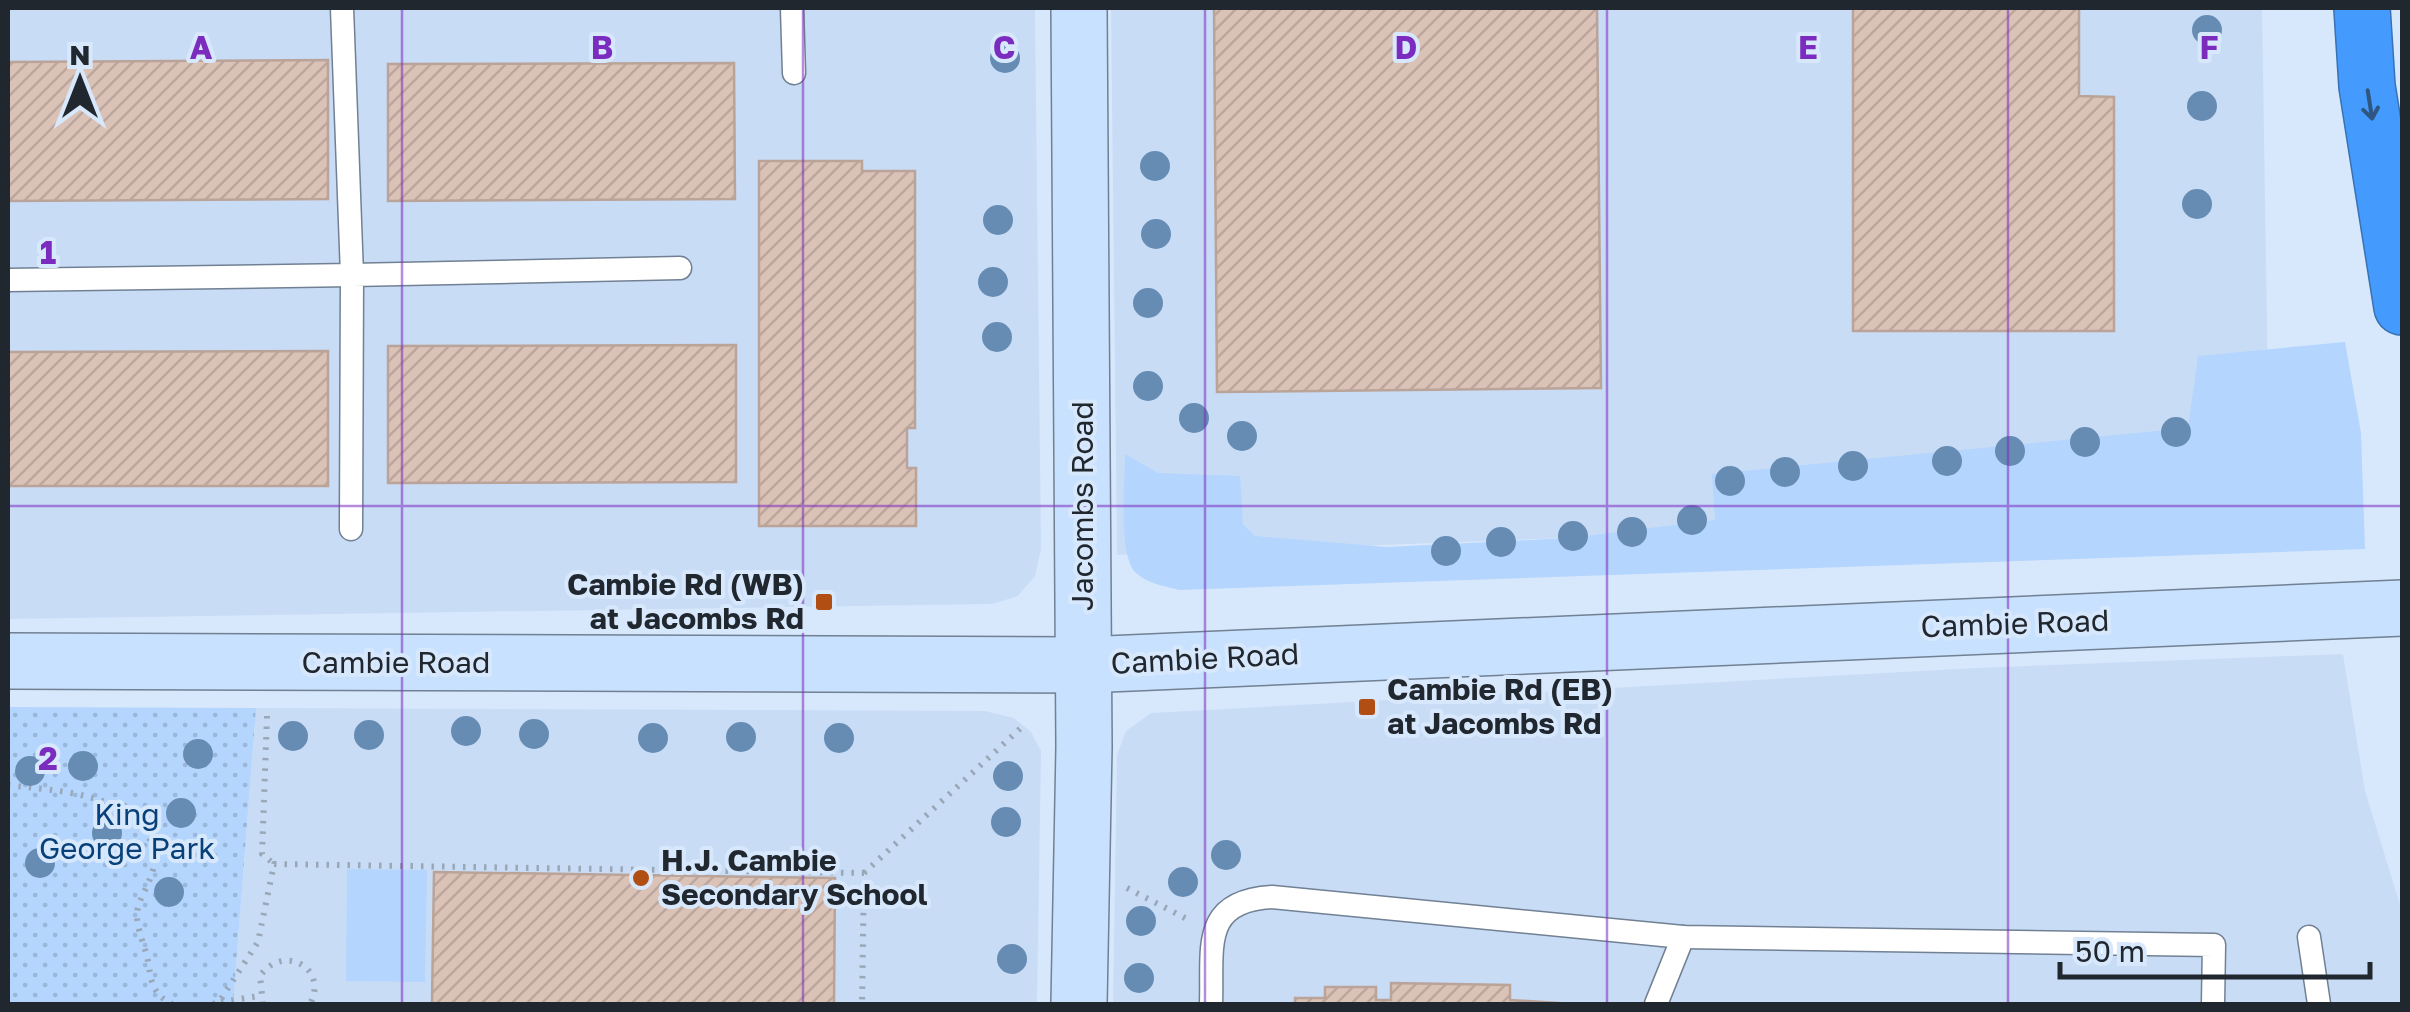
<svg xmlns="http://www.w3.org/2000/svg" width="2410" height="1012" font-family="'Golos Text',sans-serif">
  <defs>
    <pattern id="park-dots" width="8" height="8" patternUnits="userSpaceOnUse" patternTransform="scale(2.5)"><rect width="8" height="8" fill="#b4d5fd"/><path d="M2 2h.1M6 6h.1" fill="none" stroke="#9ab7d9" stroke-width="1.8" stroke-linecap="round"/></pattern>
    <pattern id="building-hatch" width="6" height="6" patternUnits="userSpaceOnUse" patternTransform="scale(2.5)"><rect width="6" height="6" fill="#dbc2b7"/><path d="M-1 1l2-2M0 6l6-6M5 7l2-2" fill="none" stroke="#bca79e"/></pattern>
  </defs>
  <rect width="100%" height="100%" fill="#d8e8fc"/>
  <!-- built -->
  <g fill="#c8dcf6">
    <polygon points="8,8 1035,8 1041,549 1035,576 1018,596 992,604 8,619"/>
    <polygon points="1111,8 2262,8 2270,511 1117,555"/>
    <polygon points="2343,654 2365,791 2402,911 2402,1004 1113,1004 1117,755 1126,731 1151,713 1976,668"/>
    <polygon points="256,708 985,711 1014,718 1031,732 1041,751 1037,1004 233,1004"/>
  </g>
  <!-- green -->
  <g fill="#b4d5fd">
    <path d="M2345,342L2361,433L2365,549L1179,590C1164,586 1146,583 1135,572C1118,554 1125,480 1125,454L1158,473L1240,476L1243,524L1255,536L1387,547L1569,538L1715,520L1712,474L2188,428L2198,356Z"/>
    <polygon points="347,869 427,870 425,982 346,981"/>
  </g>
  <!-- park -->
  <polygon fill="url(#park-dots)" points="8,707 256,708 233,1004 8,1004"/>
  <!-- building -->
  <g fill="url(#building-hatch)" stroke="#baa398" stroke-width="2.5">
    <polygon points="1214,8 1597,8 1601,388 1217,392"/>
    <polygon points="1853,8 2079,8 2079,96 2114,97 2114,331 1853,331"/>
    <polygon points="328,60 328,199 8,201 8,62"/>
    <polygon points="734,63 735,199 388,201 388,64"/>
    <polygon points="759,161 862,161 862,171 915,171 915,428 907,428 907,468 916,468 916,526 759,526"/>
    <polygon points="736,345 736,482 388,483 388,346"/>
    <polygon points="328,351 328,486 8,486 8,352"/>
    <polygon points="434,872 835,878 834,1004 432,1004"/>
    <polygon points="1391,983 1510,985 1510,1000 1574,1004 1295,1004 1295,998 1325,998 1325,987 1376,987 1376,1000 1391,1000"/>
  </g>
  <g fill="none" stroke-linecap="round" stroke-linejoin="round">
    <defs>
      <g id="lane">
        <polyline points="792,8 794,73"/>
        <polyline points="8,280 352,275 342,8"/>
        <polyline points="351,529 352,275 680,268"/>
        <polyline points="2309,937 2319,1004"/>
        <path d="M1211,1004C1213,948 1200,901 1272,897L1683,937L2214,945L2213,1004"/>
        <polyline points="1656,1004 1683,937"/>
      </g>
      <g id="secondary">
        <polyline points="8,661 1084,665 2402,608"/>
        <polyline points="1079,1004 1084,747 1079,8"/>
      </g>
      <polyline id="highway" points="2362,8 2367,86 2402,307"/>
    </defs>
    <!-- lane casing -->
    <use href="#lane" stroke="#718092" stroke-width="25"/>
    <!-- secondary casing -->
    <use href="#secondary" stroke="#718092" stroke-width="58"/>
    <!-- highway casing -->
    <use href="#highway" stroke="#3872b5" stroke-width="58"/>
    <!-- path -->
    <g stroke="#9aa7b7" stroke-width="6" stroke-dasharray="2.5 8" stroke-linecap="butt">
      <polyline points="267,716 262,854 274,864"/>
      <path d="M8,785C56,791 149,793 154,857C156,879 137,897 137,915C137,930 145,946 148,961C151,981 152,994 172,1004"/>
      <polyline points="864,873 1024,725"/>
      <polyline points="1127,888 1187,919"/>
      <polyline points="221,1002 259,996"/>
      <polyline points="213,1004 219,1002 258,942 274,864 864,873 862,1004"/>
      <path d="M263,1004L260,976C283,943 329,968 310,1004"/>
    </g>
    <!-- lane -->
    <use href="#lane" stroke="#fff" stroke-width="22"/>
    <!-- secondary -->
    <use href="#secondary" stroke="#c7e1fe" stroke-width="55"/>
    <!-- highway -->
    <use href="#highway" stroke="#459bfd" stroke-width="55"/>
  </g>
  <!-- trees -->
  <g fill="#668cb4">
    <circle cx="2207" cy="30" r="15"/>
    <circle cx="1005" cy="58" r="15"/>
    <circle cx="2202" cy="106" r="15"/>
    <circle cx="1155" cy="166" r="15"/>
    <circle cx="2197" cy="204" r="15"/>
    <circle cx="998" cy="220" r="15"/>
    <circle cx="1156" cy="234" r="15"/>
    <circle cx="993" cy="282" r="15"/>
    <circle cx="1148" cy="303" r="15"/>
    <circle cx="997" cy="337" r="15"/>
    <circle cx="1148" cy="386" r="15"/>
    <circle cx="1194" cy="418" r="15"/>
    <circle cx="2176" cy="432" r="15"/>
    <circle cx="1242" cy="436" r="15"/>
    <circle cx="2085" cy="442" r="15"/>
    <circle cx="2010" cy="451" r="15"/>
    <circle cx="1947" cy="461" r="15"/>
    <circle cx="1853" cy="466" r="15"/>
    <circle cx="1785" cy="472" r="15"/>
    <circle cx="1730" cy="481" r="15"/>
    <circle cx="1692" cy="520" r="15"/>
    <circle cx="1632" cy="532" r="15"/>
    <circle cx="1573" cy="536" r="15"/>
    <circle cx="1501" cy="542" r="15"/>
    <circle cx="1446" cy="551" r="15"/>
    <circle cx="466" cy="731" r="15"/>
    <circle cx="534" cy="734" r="15"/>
    <circle cx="369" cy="735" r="15"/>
    <circle cx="293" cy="736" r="15"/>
    <circle cx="741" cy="737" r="15"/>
    <circle cx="653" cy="738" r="15"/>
    <circle cx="839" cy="738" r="15"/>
    <circle cx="198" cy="754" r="15"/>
    <circle cx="83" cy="766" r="15"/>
    <circle cx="30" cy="771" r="15"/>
    <circle cx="1008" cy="776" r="15"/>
    <circle cx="181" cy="813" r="15"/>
    <circle cx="1006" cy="822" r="15"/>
    <circle cx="107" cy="833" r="15"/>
    <circle cx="1226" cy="855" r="15"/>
    <circle cx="40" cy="863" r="15"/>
    <circle cx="1183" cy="882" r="15"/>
    <circle cx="169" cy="892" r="15"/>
    <circle cx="1141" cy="921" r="15"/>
    <circle cx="1012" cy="959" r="15"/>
    <circle cx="1139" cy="978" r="15"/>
  </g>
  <!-- one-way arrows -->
  <defs><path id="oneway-shaft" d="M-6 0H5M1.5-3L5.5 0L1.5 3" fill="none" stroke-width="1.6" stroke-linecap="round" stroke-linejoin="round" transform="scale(2.5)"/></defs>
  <use stroke="#2f5581" href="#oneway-shaft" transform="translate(2370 105) rotate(81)"/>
  <!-- grid -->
  <path fill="none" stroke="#7b2cbf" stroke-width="2.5" stroke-opacity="0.55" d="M402,8V1004M803,8V1004M1205,8V1004M1607,8V1004M2008,8V1004M8,506H2402"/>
  <!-- markers -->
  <g fill="#b14e13" stroke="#d8e8fc" stroke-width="4">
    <rect x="814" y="592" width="20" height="20" rx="5"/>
    <rect x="1357" y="697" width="20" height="20" rx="5"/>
    <circle cx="641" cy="878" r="10"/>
  </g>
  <g text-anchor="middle" stroke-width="8" stroke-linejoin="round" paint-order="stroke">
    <!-- street labels -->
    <g font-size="30" fill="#21272f" stroke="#d8e8fc">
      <text transform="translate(1083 506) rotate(-90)" y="10">Jacombs Road</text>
      <text transform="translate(2015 624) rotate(-2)" y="10">Cambie Road</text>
      <text transform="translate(1205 659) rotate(-3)" y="10">Cambie Road</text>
      <text x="396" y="673">Cambie Road</text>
    </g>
    <!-- poi labels -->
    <g font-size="30" font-weight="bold" fill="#21272f" stroke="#d8e8fc" text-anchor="start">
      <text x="804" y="595" text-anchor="end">Cambie Rd (WB)<tspan x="804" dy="34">at Jacombs Rd</tspan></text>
      <text x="1387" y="700">Cambie Rd (EB)<tspan x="1387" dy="34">at Jacombs Rd</tspan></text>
      <text x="661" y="871">H.J. Cambie<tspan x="661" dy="34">Secondary School</tspan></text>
    </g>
    <!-- park labels -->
    <g font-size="30" fill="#084179" stroke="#d8e8fc">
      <text x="127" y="825">King<tspan x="127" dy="34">George Park</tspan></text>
    </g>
  </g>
  <g font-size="32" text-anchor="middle" font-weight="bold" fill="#7b2cbf" stroke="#d8e8fc" stroke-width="8" stroke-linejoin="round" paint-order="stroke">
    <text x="201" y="59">A</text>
    <text x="602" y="59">B</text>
    <text x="1004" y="59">C</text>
    <text x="1406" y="59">D</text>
    <text x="1808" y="59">E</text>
    <text x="2209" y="59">F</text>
    <text x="48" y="264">1</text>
    <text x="48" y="770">2</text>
  </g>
  <!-- border -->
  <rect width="2410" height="1012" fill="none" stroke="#21272f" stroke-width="20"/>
  <!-- north arrow -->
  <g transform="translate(80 80)" stroke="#d8e8fc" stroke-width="8" paint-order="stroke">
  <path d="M0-8L18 38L0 25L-18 38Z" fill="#21272f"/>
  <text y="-15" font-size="28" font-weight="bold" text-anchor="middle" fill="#21272f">N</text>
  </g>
  <!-- scale -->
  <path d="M2060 962v15h310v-15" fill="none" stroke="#21272f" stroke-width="5"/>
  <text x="2075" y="962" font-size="30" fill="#21272f" stroke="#d8e8fc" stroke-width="8" paint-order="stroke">50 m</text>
</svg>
